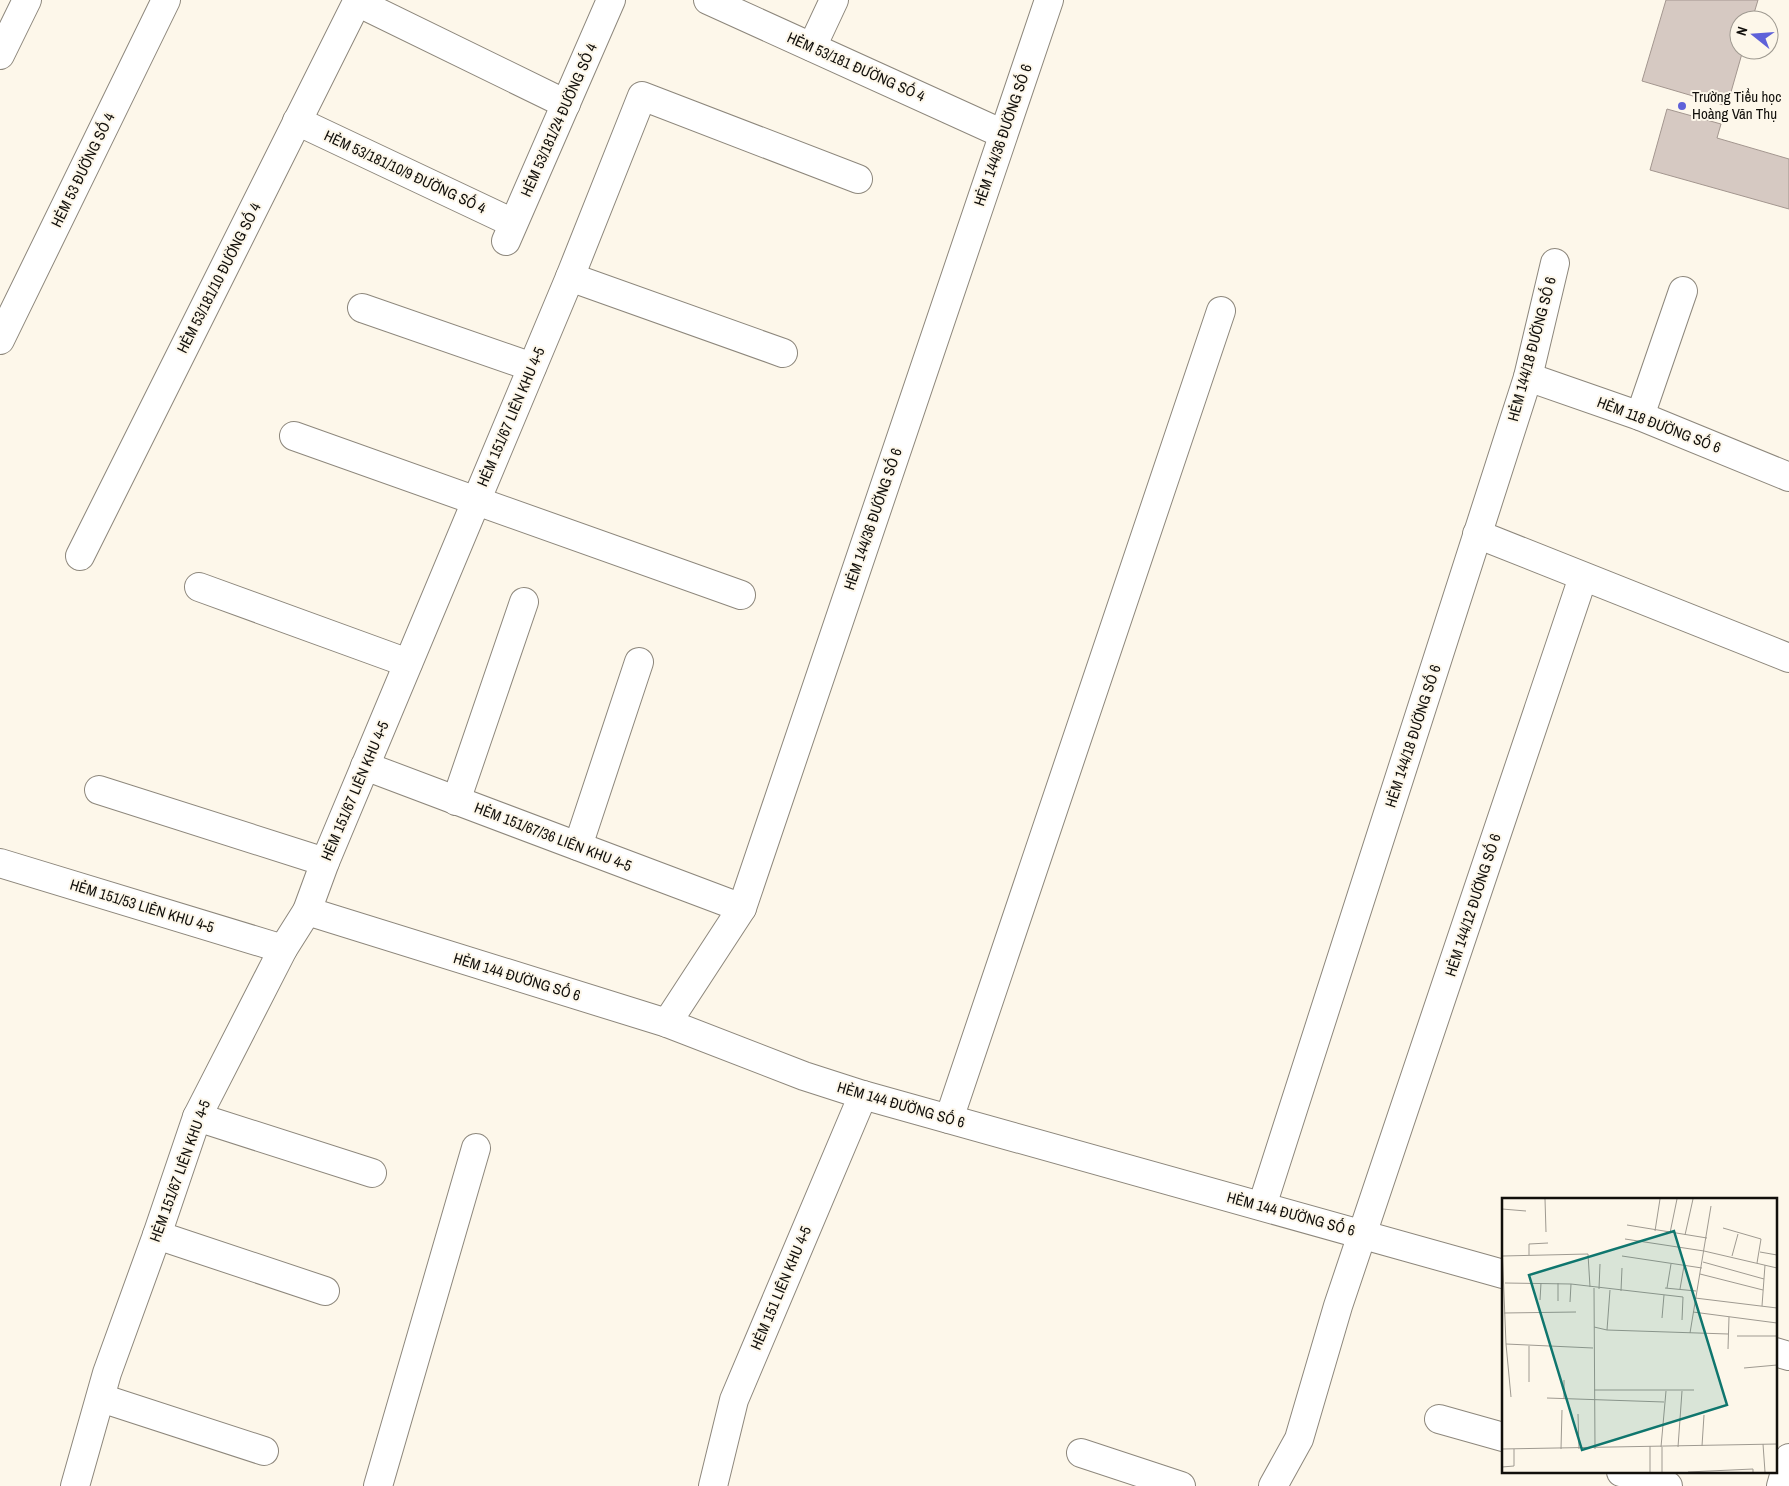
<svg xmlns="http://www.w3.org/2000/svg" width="1789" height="1486" font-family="'Archivo Narrow',sans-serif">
  <rect width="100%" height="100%" fill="#fdf7ea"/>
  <!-- building -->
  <g fill="#d6c9c2" stroke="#a3968f">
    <polygon points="1666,0 1758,0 1752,20 1739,20 1739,50 1743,50 1727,106 1642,81"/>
    <polygon points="1667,109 1721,124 1717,138 1789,159 1789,209 1650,170"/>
  </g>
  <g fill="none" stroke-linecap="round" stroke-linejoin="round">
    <defs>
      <g id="minor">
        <polyline points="708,0 1003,134"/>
        <polyline points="357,2 566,104"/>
        <polyline points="812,47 834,0"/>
        <polyline points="0,55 27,0"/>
        <polyline points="297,121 513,223"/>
        <polyline points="506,241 611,0"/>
        <polyline points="570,277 783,353"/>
        <polyline points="362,308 532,367"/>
        <polyline points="0,340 166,0"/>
        <polyline points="1528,377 1640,416 1789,477"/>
        <polyline points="1640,416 1683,291"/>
        <polyline points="294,436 741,595"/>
        <polyline points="1477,534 1789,658"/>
        <polyline points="80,556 358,0"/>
        <polyline points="199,587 408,663"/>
        <polyline points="365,766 742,908"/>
        <polyline points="99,790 325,862"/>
        <polyline points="456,801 524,602"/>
        <polyline points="578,846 639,662"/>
        <polyline points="0,863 283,949"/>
        <polyline points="307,911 667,1023 804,1076 863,1095 1503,1274"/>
        <polyline points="667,1023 742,908 1049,0"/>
        <polyline points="197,1117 372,1173"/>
        <polyline points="949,1119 1221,311"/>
        <polyline points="1262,1206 1528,377 1555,263"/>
        <polyline points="157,1235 325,1291"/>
        <polyline points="1775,1352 1789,1356"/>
        <polyline points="101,1398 264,1451"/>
        <polyline points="1439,1419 1503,1437"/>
        <polyline points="1081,1453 1181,1486"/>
        <polyline points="1621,1472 1668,1486"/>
        <polyline points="75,1486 107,1373 157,1235 197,1117 283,949 307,911 325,862 570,277 642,96 858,179"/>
        <polyline points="378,1486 476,1148"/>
        <polyline points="713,1486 734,1400 863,1095"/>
        <polyline points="1273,1486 1299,1439 1338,1306 1583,577"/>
        <polyline points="1781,1486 1789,1458"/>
      </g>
    </defs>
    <!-- minor casing -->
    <use href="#minor" stroke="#8d877c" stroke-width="30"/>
    <!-- minor -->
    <use href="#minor" stroke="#fff" stroke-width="28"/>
  </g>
  <!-- markers -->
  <circle fill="#5e61d9" stroke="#fdf7ea" stroke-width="2" cx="1682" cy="106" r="5"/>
  <g text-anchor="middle" stroke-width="4" stroke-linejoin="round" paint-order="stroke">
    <!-- street labels -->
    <g font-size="15" fill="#110f0b" stroke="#fdf7ea">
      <text transform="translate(856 67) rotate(24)" y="5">HẺM 53/181 ĐƯỜNG SỐ 4</text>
      <text transform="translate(559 120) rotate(-66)" y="5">HẺM 53/181/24 ĐƯỜNG SỐ 4</text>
      <text transform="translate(1003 135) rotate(-71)" y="5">HẺM 144/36 ĐƯỜNG SỐ 6</text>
      <text transform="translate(83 170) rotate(-64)" y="5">HẺM 53 ĐƯỜNG SỐ 4</text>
      <text transform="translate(405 172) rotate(25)" y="5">HẺM 53/181/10/9 ĐƯỜNG SỐ 4</text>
      <text transform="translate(219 278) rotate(-63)" y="5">HẺM 53/181/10 ĐƯỜNG SỐ 4</text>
      <text transform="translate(1532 349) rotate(-75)" y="5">HẺM 144/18 ĐƯỜNG SỐ 6</text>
      <text transform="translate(511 417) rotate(-67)" y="5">HẺM 151/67 LIÊN KHU 4-5</text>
      <text transform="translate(1659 425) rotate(21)" y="5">HẺM 118 ĐƯỜNG SỐ 6</text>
      <text transform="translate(873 519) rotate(-71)" y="5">HẺM 144/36 ĐƯỜNG SỐ 6</text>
      <text transform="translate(1413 736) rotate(-72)" y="5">HẺM 144/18 ĐƯỜNG SỐ 6</text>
      <text transform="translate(355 791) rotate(-67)" y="5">HẺM 151/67 LIÊN KHU 4-5</text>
      <text transform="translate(553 837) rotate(21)" y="5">HẺM 151/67/36 LIÊN KHU 4-5</text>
      <text transform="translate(1473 905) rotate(-72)" y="5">HẺM 144/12 ĐƯỜNG SỐ 6</text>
      <text transform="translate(142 906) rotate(17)" y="5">HẺM 151/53 LIÊN KHU 4-5</text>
      <text transform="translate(517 977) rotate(17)" y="5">HẺM 144 ĐƯỜNG SỐ 6</text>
      <text transform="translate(901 1105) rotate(16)" y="5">HẺM 144 ĐƯỜNG SỐ 6</text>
      <text transform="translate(180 1171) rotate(-70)" y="5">HẺM 151/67 LIÊN KHU 4-5</text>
      <text transform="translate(1291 1214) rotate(15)" y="5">HẺM 144 ĐƯỜNG SỐ 6</text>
      <text transform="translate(781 1288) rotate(-67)" y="5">HẺM 151 LIÊN KHU 4-5</text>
    </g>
    <!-- poi labels -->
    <g font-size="15" fill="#110f0b" stroke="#fdf7ea" text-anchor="start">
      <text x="1692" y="102">Trường Tiểu học<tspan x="1692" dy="17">Hoàng Văn Thụ</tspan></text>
    </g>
  </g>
  <!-- overview -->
  <g transform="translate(1502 1198)">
    <rect width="275" height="275" fill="#fdf7ea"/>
    <path fill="none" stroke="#9f9a91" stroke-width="1" d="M43,1L44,34M0,11L24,13M125,27L205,40M221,30L259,41L255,65M153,33L158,1M168,35L175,1M183,37L191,1M123,41L202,53L275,70M0,47L4,146L91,150M258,54L275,57M27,57V46L46,45M1,58L86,56L88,89M120,58L200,70M230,58L236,36M201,64L262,81M198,76L261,92M3,85L69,86L181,99L180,122M275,86V111M92,90L93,251M163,90L194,93M165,90L169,66M97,91L98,66M178,91L182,68M119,93L120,70M193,100L275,110M38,102L39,85M56,103V85M68,104L69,86M260,108L263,67M191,114L275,125M2,115L74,114M160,120L162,97M92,129L105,132L226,136M105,132L108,92M188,135L209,8M235,138H275M4,146L9,199M226,151L227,119M242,170L275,167M27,184V148M92,192H192M45,200L162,204M62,201V182M76,216L77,251M261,246L263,274M148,248V274M200,248L202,217M159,249L164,193M176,249L180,193M0,251L275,246M59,251L60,212M0,269L12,268V251M160,274V249M186,274L251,271V274"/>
    <path fill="#0f766e" fill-opacity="0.15" stroke="#0f766e" stroke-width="2.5" d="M172,33L225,207L80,252L27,77Z"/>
    <rect width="275" height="275" fill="none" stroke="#110f0b" stroke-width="2.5"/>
  </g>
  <!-- north arrow -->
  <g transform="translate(1754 35) rotate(287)"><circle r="24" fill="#fdf7ea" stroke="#9f9a91"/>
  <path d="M0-4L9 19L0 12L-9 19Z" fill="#5e61d9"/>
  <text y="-8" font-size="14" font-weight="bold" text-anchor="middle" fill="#110f0b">N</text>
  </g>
</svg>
